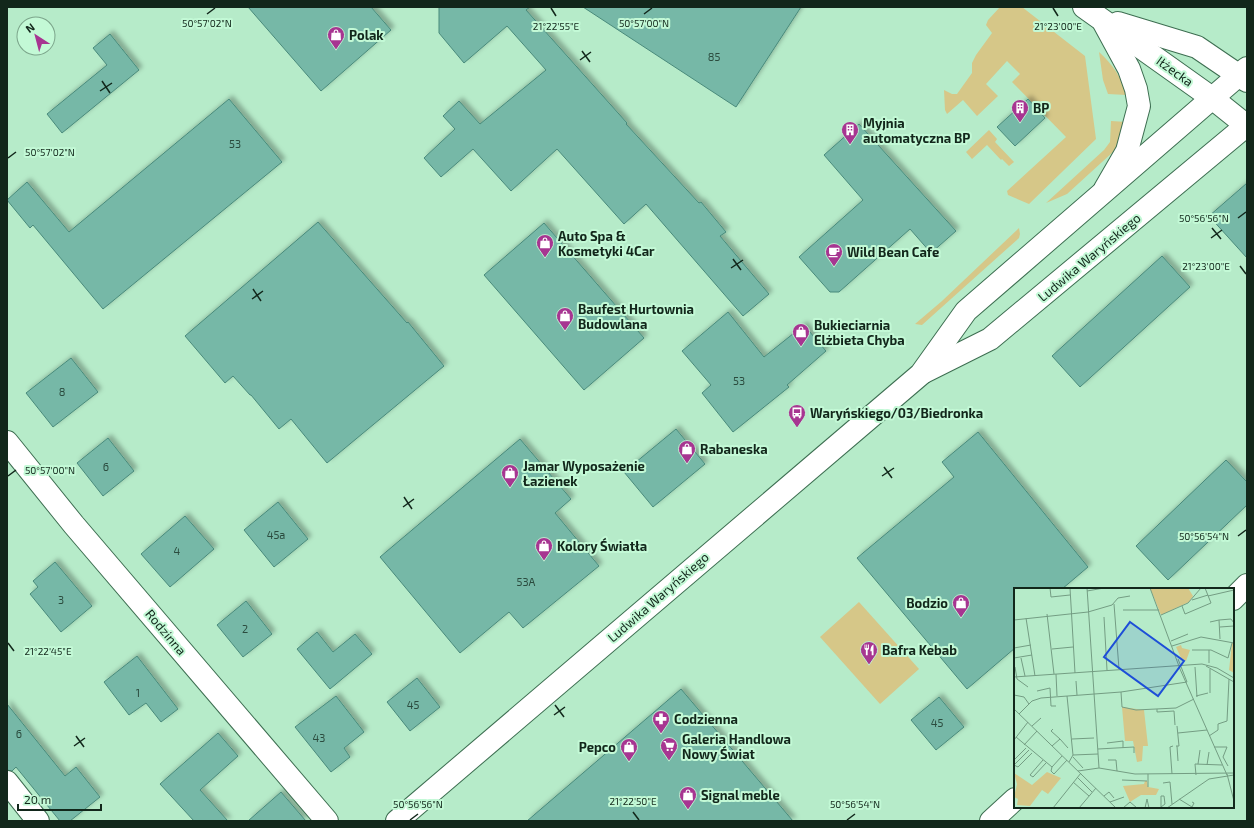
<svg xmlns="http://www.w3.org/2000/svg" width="1254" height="828" font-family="'Exo 2',sans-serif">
  <defs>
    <filter id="shadow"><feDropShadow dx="3.5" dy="-3.5" stdDeviation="2" flood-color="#0004"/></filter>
  </defs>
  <rect width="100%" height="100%" fill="#b6ebc9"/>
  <!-- green -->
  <g fill="#d6c788">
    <polygon points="1000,7 1022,7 1085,56 1096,139 1029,204 1008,195 1007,191 1066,137 1012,82 1020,74 1007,61 986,84 998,96 977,116 963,100 947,114 945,110 944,90 952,94 957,94 972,73 972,63 976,55 992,33 986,25 988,20"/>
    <path d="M1099,52C1112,64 1122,77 1126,95L1108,94L1103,80Z"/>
    <polygon points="1111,121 1127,122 1119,145 1113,152 1067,194 1046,203 1104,150 1110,142"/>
    <polygon points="989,130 997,139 995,142 1014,162 1009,166 1002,159 1001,160 987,145 972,159 966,152"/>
    <polygon points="1019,228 1020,234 1019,238 922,325 915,324 942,301"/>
    <polygon points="859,602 919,669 880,704 820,637"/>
  </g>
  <!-- building -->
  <g fill="#76b8a7" stroke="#498a7b" filter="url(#shadow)">
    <polygon points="248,7 371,7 391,30 321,91"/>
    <polygon points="439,7 530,7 526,10 627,123 626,124 699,203 701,202 726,232 720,236 769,294 743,316 646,204 624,224 557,149 511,191 473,149 441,177 424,158 455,129 443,116 459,101 480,124 546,70 507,26 464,63 439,33"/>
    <polygon points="583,7 801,7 736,107"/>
    <polygon points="110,34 139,70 62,133 47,114 107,65 93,48"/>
    <polygon points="229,99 282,162 103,309 33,225 30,228 7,200 27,182 69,232"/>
    <polygon points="1028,99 1045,118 1015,146 997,127"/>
    <polygon points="859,124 956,231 931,253 910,229 839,292 830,292 799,257 863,200 824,155"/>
    <polygon points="1247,183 1247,258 1209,216"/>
    <polygon points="318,222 407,323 408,322 444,366 327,463 291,419 279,429 251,395 250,395 233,376 225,383 185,336"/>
    <polygon points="544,223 644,338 584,390 484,275"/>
    <polygon points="1162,256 1190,287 1080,387 1052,356"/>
    <polygon points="728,312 764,357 804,325 826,351 787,385 789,387 733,432 702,393 711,385 682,351"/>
    <polygon points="71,358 98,392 53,427 26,393"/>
    <polygon points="676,429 705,464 653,507 624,472"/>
    <polygon points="978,432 1088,567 1062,589 1015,589 1015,648 967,689 857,558 954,477 942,462"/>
    <polygon points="108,438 134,471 103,496 77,463"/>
    <polygon points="520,439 571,499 555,513 599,566 523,628 509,612 460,653 380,557"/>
    <polygon points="1226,460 1247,482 1247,505 1168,580 1136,546"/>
    <polygon points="278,502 308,539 274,567 244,530"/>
    <polygon points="185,516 214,549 170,587 141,554"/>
    <polygon points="55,562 92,606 61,632 30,594 38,587 33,581"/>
    <polygon points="246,601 272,634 243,657 217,625"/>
    <polygon points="317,632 333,652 355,634 372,654 330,689 297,649"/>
    <polygon points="137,656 178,709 161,722 146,703 129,715 104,682"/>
    <polygon points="417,678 440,707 410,731 387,702"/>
    <polygon points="681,689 793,821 527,821"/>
    <polygon points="336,696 364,732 344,748 350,757 331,772 295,727"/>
    <polygon points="939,697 964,727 936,750 911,720"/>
    <polygon points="7,704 65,776 76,767 100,797 70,821 60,821 16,767 12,771 7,770"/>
    <polygon points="218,733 238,756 200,790 228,821 194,821 160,784"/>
    <polygon points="281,792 306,821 248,821"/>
  </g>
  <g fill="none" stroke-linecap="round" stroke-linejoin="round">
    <defs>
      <g id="minor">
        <polyline points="7,442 74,525 327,821"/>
        <polyline points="1233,599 1247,585"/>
        <polyline points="7,782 38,821"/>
        <polyline points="991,821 1015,799"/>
      </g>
      <g id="tertiary">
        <polyline points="1084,7 1212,98 1247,126"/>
        <polyline points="1104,23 1129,69 1136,89 1139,106 1127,151 1105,189"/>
        <polyline points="1118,23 1197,47 1247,81"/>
      </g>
      <g id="secondary">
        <polyline points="924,372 990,339 1247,125"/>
        <polyline points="397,821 921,374 966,311 1247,68"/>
      </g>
    </defs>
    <!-- minor casing -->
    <use href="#minor" stroke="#3d6e51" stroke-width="24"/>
    <!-- tertiary casing -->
    <use href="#tertiary" stroke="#3d6e51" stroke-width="24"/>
    <!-- secondary casing -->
    <use href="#secondary" stroke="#3d6e51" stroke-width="24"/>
    <!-- minor -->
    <use href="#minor" stroke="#fff" stroke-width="22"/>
    <!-- tertiary -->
    <use href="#tertiary" stroke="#fff" stroke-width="22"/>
    <!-- secondary -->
    <use href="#secondary" stroke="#fff" stroke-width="22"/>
  </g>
  <!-- ticks -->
  <path fill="none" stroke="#12271b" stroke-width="1.5" d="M551,8L556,16M1053,8L1058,16M207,14L215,8M644,14L652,8M582,51L590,62M580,60L591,52M102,81L110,93M100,91L112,83M8,158L16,152M1238,218L1246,212M1212,228L1221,239M1211,238L1222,230M733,259L741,270M1240,266L1246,274M731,268L743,260M253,289L261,301M252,299L263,291M884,467L892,478M8,476L16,470M882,476L894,468M404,497L412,509M403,507L414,499M1238,536L1246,530M8,643L14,651M555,705L564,717M554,715L565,707M76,736L84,747M74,746L85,738M633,812L639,820M410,820L418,814M847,820L855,814"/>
  <!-- icons -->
  <defs>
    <symbol id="shop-pin" viewBox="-11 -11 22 30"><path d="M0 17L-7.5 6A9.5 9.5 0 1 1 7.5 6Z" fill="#a73591" stroke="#c3f9d6"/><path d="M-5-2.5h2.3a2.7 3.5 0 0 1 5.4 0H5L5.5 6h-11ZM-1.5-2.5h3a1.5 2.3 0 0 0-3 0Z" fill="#fff"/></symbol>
    <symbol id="building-pin" viewBox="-11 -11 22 30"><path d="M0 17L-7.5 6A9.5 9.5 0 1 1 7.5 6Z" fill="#a73591" stroke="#c3f9d6"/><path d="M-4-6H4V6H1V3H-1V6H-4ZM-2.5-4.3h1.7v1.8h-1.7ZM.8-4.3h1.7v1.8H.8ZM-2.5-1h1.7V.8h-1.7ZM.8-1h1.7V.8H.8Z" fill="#fff"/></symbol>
    <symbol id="cafe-pin" viewBox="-11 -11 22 30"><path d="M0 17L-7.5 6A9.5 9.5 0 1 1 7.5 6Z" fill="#a73591" stroke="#c3f9d6"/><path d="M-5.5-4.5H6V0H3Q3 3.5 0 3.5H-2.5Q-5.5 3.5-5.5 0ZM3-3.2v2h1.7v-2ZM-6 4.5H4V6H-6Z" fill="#fff"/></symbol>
    <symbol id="bus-pin" viewBox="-11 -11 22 30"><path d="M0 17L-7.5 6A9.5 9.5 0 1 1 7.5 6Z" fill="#a73591" stroke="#c3f9d6"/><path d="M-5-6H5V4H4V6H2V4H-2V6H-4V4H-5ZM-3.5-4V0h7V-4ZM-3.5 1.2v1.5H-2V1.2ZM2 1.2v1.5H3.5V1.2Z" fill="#fff"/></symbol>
    <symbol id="restaurant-pin" viewBox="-11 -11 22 30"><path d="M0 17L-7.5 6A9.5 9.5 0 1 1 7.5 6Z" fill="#a73591" stroke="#c3f9d6"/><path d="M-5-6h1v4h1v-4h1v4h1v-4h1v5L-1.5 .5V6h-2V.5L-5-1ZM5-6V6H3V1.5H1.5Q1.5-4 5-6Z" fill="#fff"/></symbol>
    <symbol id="pharmacy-pin" viewBox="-11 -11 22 30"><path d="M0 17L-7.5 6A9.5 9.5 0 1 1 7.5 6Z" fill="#a73591" stroke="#c3f9d6"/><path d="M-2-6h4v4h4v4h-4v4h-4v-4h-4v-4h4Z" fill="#fff"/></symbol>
    <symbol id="supermarket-pin" viewBox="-11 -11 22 30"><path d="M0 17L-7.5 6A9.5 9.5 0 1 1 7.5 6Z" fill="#a73591" stroke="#c3f9d6"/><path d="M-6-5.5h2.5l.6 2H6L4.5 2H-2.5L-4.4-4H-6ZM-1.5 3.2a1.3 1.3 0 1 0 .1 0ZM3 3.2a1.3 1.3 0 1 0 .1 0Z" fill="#fff"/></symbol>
  </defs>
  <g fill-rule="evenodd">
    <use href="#shop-pin" x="326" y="25" width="20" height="27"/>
    <use href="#building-pin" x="1010" y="98" width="20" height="27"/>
    <use href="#building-pin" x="840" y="120" width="20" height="27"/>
    <use href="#shop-pin" x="535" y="233" width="20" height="27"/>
    <use href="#cafe-pin" x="824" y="242" width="20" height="27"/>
    <use href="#shop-pin" x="555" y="306" width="20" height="27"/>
    <use href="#shop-pin" x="791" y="322" width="20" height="27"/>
    <use href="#bus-pin" x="787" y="403" width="20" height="27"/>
    <use href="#shop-pin" x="677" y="439" width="20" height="27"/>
    <use href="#shop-pin" x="500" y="463" width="20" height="27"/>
    <use href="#shop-pin" x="534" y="536" width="20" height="27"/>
    <use href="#shop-pin" x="951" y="593" width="20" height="27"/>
    <use href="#restaurant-pin" x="859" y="640" width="20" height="27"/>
    <use href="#pharmacy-pin" x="651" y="709" width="20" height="27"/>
    <use href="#supermarket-pin" x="659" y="736" width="20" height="27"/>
    <use href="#shop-pin" x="619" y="737" width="20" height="27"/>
    <use href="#shop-pin" x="678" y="785" width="20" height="27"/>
  </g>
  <g text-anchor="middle" stroke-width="4" stroke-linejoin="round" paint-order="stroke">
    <!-- number labels -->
    <g font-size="11" fill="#2b4b3e">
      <text x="714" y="61">85</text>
      <text x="235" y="148">53</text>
      <text x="739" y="385">53</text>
      <text x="62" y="396">8</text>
      <text x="106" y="471">6</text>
      <text x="276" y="539">45a</text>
      <text x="177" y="555">4</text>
      <text x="526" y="586">53A</text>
      <text x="61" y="604">3</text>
      <text x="245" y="633">2</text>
      <text x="138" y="697">1</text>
      <text x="413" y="709">45</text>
      <text x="937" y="727">45</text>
      <text x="19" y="738">6</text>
      <text x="319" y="742">43</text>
    </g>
    <!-- poi labels -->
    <g font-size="13" font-weight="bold" fill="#12271b" stroke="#c3f9d6" text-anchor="start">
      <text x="349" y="40">Polak</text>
      <text x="1033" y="113">BP</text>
      <text x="863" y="128">Myjnia<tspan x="863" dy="15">automatyczna BP</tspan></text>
      <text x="558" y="241">Auto Spa &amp;<tspan x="558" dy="15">Kosmetyki 4Car</tspan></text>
      <text x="847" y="257">Wild Bean Cafe</text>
      <text x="578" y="314">Baufest Hurtownia<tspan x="578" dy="15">Budowlana</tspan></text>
      <text x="814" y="330">Bukieciarnia<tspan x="814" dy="15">Elżbieta Chyba</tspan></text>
      <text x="810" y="418">Waryńskiego/03/Biedronka</text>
      <text x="700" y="454">Rabaneska</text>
      <text x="523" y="471">Jamar Wyposażenie<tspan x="523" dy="15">Łazienek</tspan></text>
      <text x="557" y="551">Kolory Światła</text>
      <text x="948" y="608" text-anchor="end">Bodzio</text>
      <text x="882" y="655">Bafra Kebab</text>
      <text x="674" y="724">Codzienna</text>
      <text x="682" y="744">Galeria Handlowa<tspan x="682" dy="15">Nowy Świat</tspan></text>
      <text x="616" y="752" text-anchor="end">Pepco</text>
      <text x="701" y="800">Signal meble</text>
    </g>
    <!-- street labels -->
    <g font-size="13" fill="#12271b" stroke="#c3f9d6">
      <text transform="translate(1175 71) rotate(36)" y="5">Iłżecka</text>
      <text transform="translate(1089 257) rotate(-40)" y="5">Ludwika Waryńskiego</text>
      <text transform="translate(658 597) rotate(-41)" y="5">Ludwika Waryńskiego</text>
      <text transform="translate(166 632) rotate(50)" y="5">Rodzinna</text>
    </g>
  </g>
  <!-- overview -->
  <g transform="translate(1014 588)">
    <rect width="220" height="220" fill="#b6ebc9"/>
    <path d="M136,0H174L179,8L175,14L147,27ZM218,55H220V85L215,82ZM167,57L168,60L176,62L172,73L167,70L162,59ZM108,119L130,122L134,158H129L128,173L123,174L119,153H111ZM33,184L47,190L34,206L28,202L16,218L3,217L4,211L0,209L3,196L0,185L18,197ZM131,193H133L134,199L145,201L142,207H127L116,214L109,198L130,196Z" fill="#d6c788"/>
    <path fill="none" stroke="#749d83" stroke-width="1" d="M36,0L37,9L56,7M56,0L61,85M73,0L85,180M136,0L166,81L213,187M73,3L90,0M194,8L220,2M178,12L194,7M100,16L105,81M168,18L171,26L197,15L191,0M109,22H145M33,26L40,86M147,27L174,15L187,0M90,29L93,82M12,30L21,88M0,32L74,24L98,17L104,10L116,8M205,32L217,31L220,35M196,34L205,32L206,51M206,39L220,38M157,53L174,46M158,58L187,49L220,55M0,60L17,57M38,61L59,59M178,62H197L214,70L218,55M0,70L18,67M7,70L11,88M164,71L173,94M195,75V62M192,78L220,94M1,79L3,91L14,99M181,79L183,109M42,86L43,108M0,89L188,76L203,80L220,90M62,93L63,107M23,103L36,100L37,118H42M107,104L108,119L122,122L162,120L180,111M196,105V81M0,107L10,109L15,116M53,108L59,167L55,174M182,108L194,105M0,121L102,220M143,121V124L160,123L161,137M5,126L18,113L27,110L107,104L173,94M18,138L27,130M39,141L37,143L46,151M164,145L193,142M195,148L204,142V136L213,133L215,91M2,149L38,179L48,168M58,151L80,150M0,152L14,134M93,155L109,153V160M10,157L23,143M38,158L46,151L54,160M162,158H165L163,138M163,158L164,173M200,159H213L209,169L214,178M84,161L120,159V165M59,167L84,166M59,169L69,180M0,172L12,160M29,172L16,187L19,189L32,175M94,172H102L103,183M184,176L186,162M0,177L4,179L18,165M0,177L15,162M193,177L195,164M38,179L37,183L40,186L53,172M64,183L85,180L121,186L220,185M158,186L156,159L159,158M213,186L220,213M182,187L181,176L208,177M63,189L78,204M108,192L133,193M59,194L75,208M149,195L156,194L158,216M134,199V186M90,208L95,204L100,210M147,208H150L151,216L147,219ZM165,211L178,219L180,215L178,214M96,214L110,209M39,220L67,185M65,220L82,200M109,220L116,214L123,220M131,220L133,211L135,220M153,220L195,191L220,187"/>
    <path fill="#1d4ed8" fill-opacity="0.15" stroke="#1d4ed8" stroke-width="2" d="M116,34L170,73L144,108L90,69Z"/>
    <rect width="220" height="220" fill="none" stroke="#12271b" stroke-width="2"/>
  </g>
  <g font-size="10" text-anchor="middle" fill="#12271b" stroke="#c3f9d6" stroke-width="4" stroke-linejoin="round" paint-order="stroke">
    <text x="207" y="27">50°57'02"N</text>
    <text x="644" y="27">50°57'00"N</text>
    <text x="556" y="30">21°22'55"E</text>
    <text x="1058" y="30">21°23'00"E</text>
    <text x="50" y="156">50°57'02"N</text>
    <text x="1204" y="222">50°56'56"N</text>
    <text x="1206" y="270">21°23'00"E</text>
    <text x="50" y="474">50°57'00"N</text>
    <text x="1204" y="540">50°56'54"N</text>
    <text x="48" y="655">21°22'45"E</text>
    <text x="633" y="805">21°22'50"E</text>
    <text x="418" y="808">50°56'56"N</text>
    <text x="855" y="808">50°56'54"N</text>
  </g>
  <!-- border -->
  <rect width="1254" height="828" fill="none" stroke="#12271b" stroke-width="16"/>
  <!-- north arrow -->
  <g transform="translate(36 36) rotate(324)"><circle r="19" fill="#c3f9d6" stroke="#7ca58b"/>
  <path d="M0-3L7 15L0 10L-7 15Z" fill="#a73591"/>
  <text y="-6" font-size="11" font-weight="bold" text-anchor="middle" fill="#12271b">N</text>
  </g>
  <!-- scale -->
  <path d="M18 804v6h83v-6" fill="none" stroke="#12271b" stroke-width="2"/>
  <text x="24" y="804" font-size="12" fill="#12271b" stroke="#c3f9d6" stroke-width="3" paint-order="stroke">20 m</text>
</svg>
